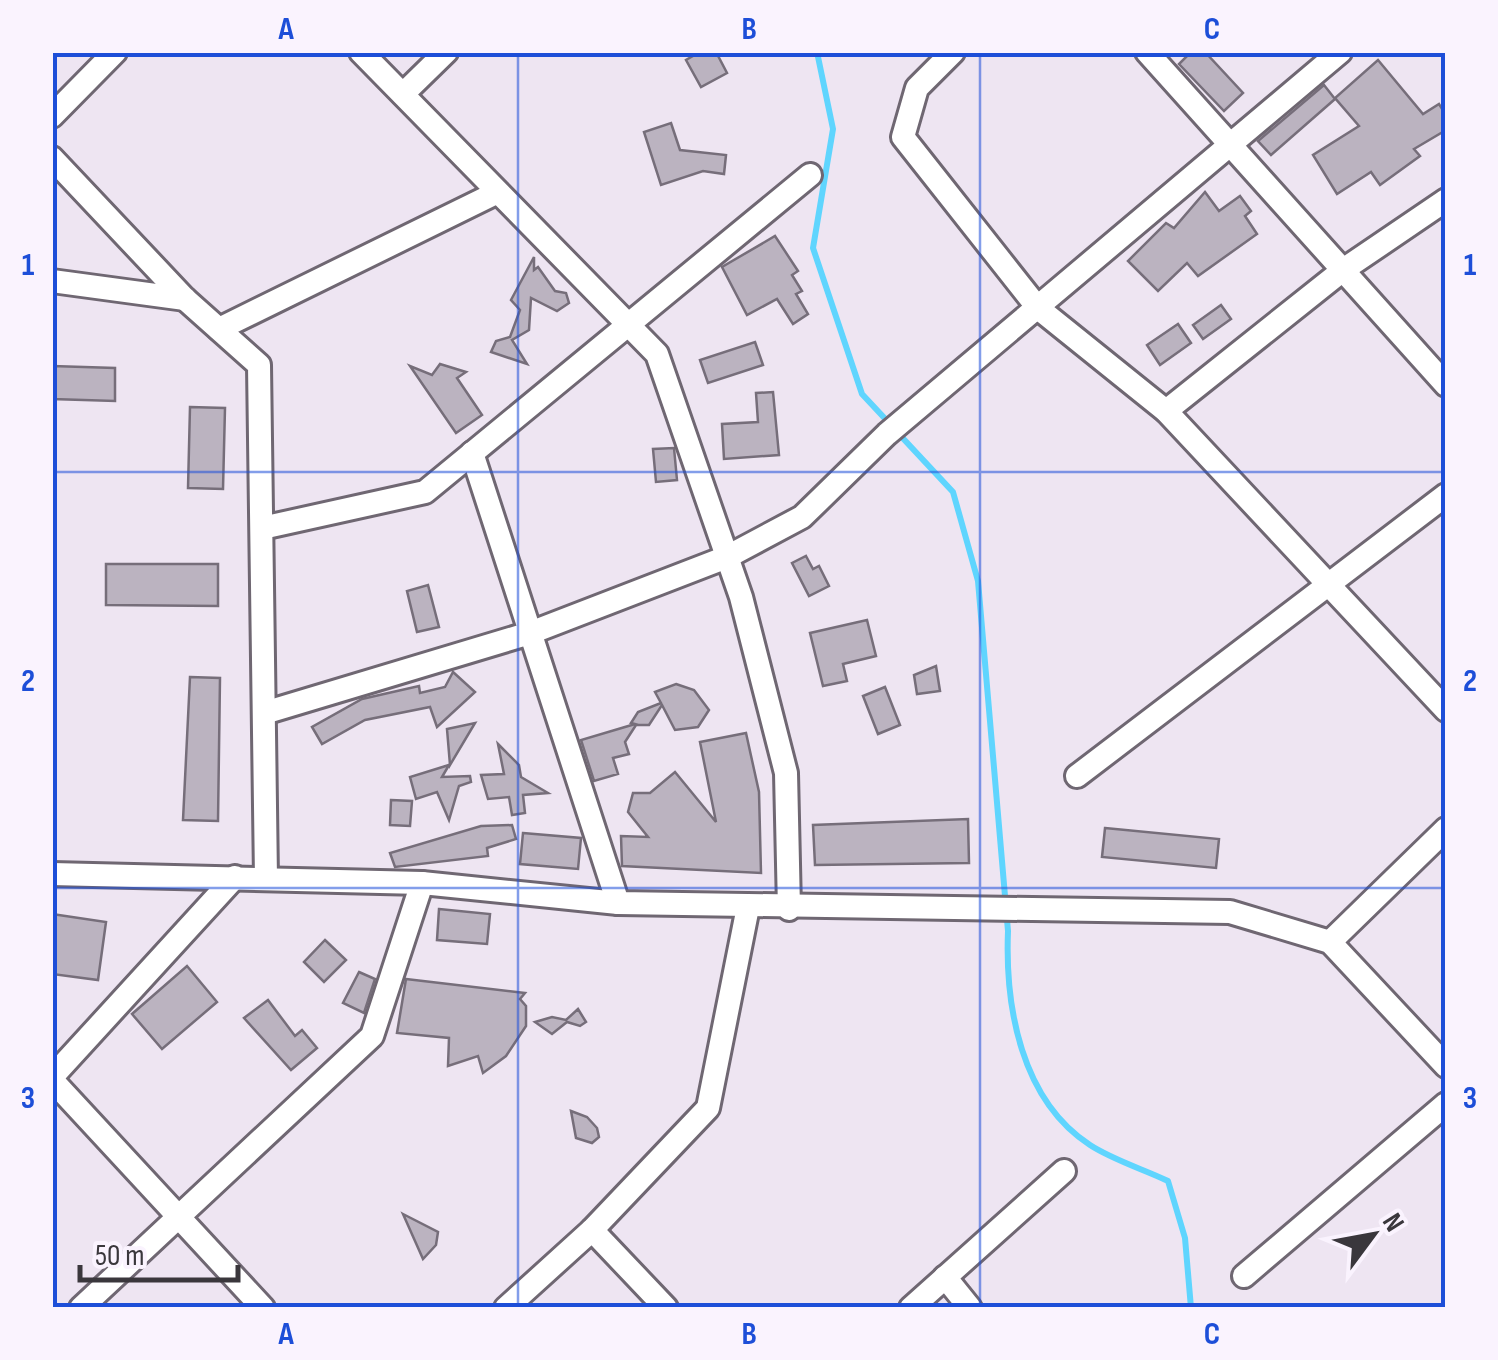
<svg xmlns="http://www.w3.org/2000/svg" width="1498" height="1360" font-family="'Sofia Sans Condensed',sans-serif">
  <rect width="100%" height="100%" fill="#eee5f2"/>
  <g fill="none" stroke-linecap="round" stroke-linejoin="round">
    <!-- stream -->
    <g stroke="#5fd5fe" stroke-width="6">
      <polyline points="817,52 833,129 813,248 862,394 890,424"/>
      <path d="M898,433L953,492L978,581L1008,931C1005,1007 1021,1100 1090,1145C1113,1160 1143,1169 1168,1181L1185,1238L1191,1308"/>
    </g>
  </g>
  <!-- building -->
  <g fill="#bbb3c0" stroke="#766e7a" stroke-width="2.5">
    <polygon points="700,52 716,52 727,73 701,87 686,60"/>
    <polygon points="1191,52 1205,52 1243,93 1224,111 1179,64"/>
    <polygon points="1378,60 1423,114 1439,104 1446,115 1446,130 1414,149 1420,156 1380,185 1371,172 1337,194 1313,155 1359,126 1335,98"/>
    <polygon points="1324,85 1335,99 1271,155 1258,141"/>
    <polygon points="671,123 680,150 726,155 724,174 703,171 661,185 644,132"/>
    <polygon points="1205,192 1219,211 1240,196 1251,211 1245,216 1257,234 1198,276 1187,263 1158,291 1128,261 1166,223 1174,228"/>
    <polygon points="775,236 798,271 792,275 802,291 796,294 808,314 793,324 777,299 747,315 722,267"/>
    <polygon points="534,257 534,270 538,267 555,291 566,293 569,303 557,311 531,298 529,330 512,340 527,364 491,352 496,341 510,337 520,310 511,300"/>
    <polygon points="1221,305 1231,319 1203,339 1193,325"/>
    <polygon points="1178,324 1191,343 1160,365 1147,345"/>
    <polygon points="755,342 763,365 708,383 700,360"/>
    <polygon points="440,364 466,372 457,378 482,415 456,433 410,366 432,375"/>
    <polygon points="52,366 115,368 115,401 52,399"/>
    <polygon points="773,392 779,455 724,459 722,424 758,422 756,393"/>
    <polygon points="190,407 225,408 223,489 188,488"/>
    <polygon points="674,448 677,480 656,482 653,449"/>
    <polygon points="806,556 813,569 819,566 829,586 809,596 792,563"/>
    <polygon points="106,564 218,564 218,606 106,605"/>
    <polygon points="428,585 439,627 417,632 407,591"/>
    <polygon points="867,620 876,656 843,664 847,681 823,686 810,633"/>
    <polygon points="936,666 940,691 917,694 914,675"/>
    <polygon points="453,672 475,692 437,727 430,707 365,720 322,744 312,727 362,699 419,686 420,693 445,687"/>
    <polygon points="190,677 220,678 218,821 183,820"/>
    <polygon points="676,684 694,690 709,710 698,727 675,730 662,705 649,725 636,725 625,742 629,754 613,758 618,774 594,781 581,740 635,724 631,723 638,712 661,703 655,692"/>
    <polygon points="885,687 900,725 878,734 863,696"/>
    <polygon points="475,723 450,765 447,729"/>
    <polygon points="746,733 759,792 761,873 622,866 621,836 648,837 628,812 633,793 650,793 675,772 716,822 700,742"/>
    <polygon points="498,744 519,765 521,777 548,793 523,795 525,813 512,815 509,797 488,799 481,775 504,774"/>
    <polygon points="449,765 442,777 470,776 471,782 459,786 449,820 437,792 416,799 410,777"/>
    <polygon points="391,800 412,801 410,826 390,825"/>
    <polygon points="968,819 969,863 815,865 813,825"/>
    <polygon points="512,825 516,839 487,848 488,856 395,867 390,853 481,826"/>
    <polygon points="1105,828 1219,839 1216,868 1102,857"/>
    <polygon points="523,833 581,838 578,869 520,864"/>
    <polygon points="439,909 490,914 487,944 437,940"/>
    <polygon points="52,914 106,922 98,980 52,974"/>
    <polygon points="325,940 346,960 324,982 304,962"/>
    <polygon points="187,966 217,1002 162,1049 132,1014"/>
    <polygon points="359,972 375,979 364,1013 343,1003"/>
    <polygon points="406,979 525,993 520,999 526,1006 526,1026 506,1056 483,1073 478,1056 448,1066 449,1038 397,1033"/>
    <polygon points="268,1000 295,1036 302,1030 317,1048 291,1070 244,1018"/>
    <polygon points="578,1009 586,1022 580,1026 567,1022 552,1034 535,1022 552,1017 566,1020"/>
    <polygon points="571,1111 587,1117 597,1128 599,1137 592,1143 576,1138"/>
    <polygon points="403,1214 438,1232 436,1245 423,1259"/>
  </g>
  <g fill="none" stroke-linecap="round" stroke-linejoin="round">
    <defs>
      <g id="minor">
        <polyline points="361,52 657,354 741,597 786,773 789,909"/>
        <polyline points="953,52 917,88 903,137 1038,308 1166,411 1446,710"/>
        <polyline points="1147,52 1446,385"/>
        <polyline points="403,94 446,52"/>
        <polyline points="52,116 115,52"/>
        <polyline points="52,158 185,299 259,365 266,879"/>
        <polyline points="52,281 185,299"/>
        <polyline points="219,329 496,193"/>
        <polyline points="1166,411 1343,270 1446,200"/>
        <polyline points="472,453 618,903"/>
        <polyline points="262,528 425,492 810,175"/>
        <polyline points="264,713 530,633 727,557 802,517 887,434 1340,52"/>
        <polyline points="1077,776 1446,495"/>
        <polyline points="52,874 422,883 618,903 1230,912 1330,942 1446,1066"/>
        <polyline points="1330,942 1446,829"/>
        <polyline points="52,1077 235,877"/>
        <polyline points="52,1080 263,1308"/>
        <polyline points="592,1230 666,1308"/>
        <polyline points="1244,1276 1446,1104"/>
        <polyline points="945,1277 970,1308"/>
        <polyline points="81,1308 372,1036 422,883"/>
        <polyline points="506,1308 592,1230 708,1108 748,907"/>
        <polyline points="911,1308 1064,1171"/>
      </g>
    </defs>
    <!-- minor casing -->
    <use href="#minor" stroke="#6f6772" stroke-width="28"/>
    <!-- minor -->
    <use href="#minor" stroke="#fff" stroke-width="22"/>
  </g>
  <!-- grid -->
  <path fill="none" stroke="#1d4ed8" stroke-width="2.5" stroke-opacity="0.55" d="M518,52V1308M980,52V1308M52,472H1446M52,888H1446"/>
  <!-- border -->
  <rect width="1498" height="1360" fill="none" stroke="#faf3fe" stroke-width="110"/>
  <!-- north arrow -->
  <g transform="translate(1373 1235) rotate(58)" stroke="#faf3fe" stroke-width="8" paint-order="stroke">
  <path d="M0-8L18 38L0 25L-18 38Z" fill="#3a373c"/>
  <text y="-15" font-size="28" font-weight="bold" text-anchor="middle" fill="#3a373c">N</text>
  </g>
  <!-- scale -->
  <path d="M80 1265v15h158v-15" fill="none" stroke="#3a373c" stroke-width="5"/>
  <text x="95" y="1265" font-size="30" fill="#3a373c" stroke="#faf3fe" stroke-width="8" paint-order="stroke">50 m</text>
  <rect x="55" y="55" width="1388" height="1250" fill="none" stroke="#1d4ed8" stroke-width="4"/>
  <g font-size="32" text-anchor="middle" font-weight="bold" fill="#1d4ed8">
    <text x="286" y="39">A</text>
    <text x="749" y="39">B</text>
    <text x="1212" y="39">C</text>
    <text x="28" y="275">1</text>
    <text x="1470" y="275">1</text>
    <text x="28" y="691">2</text>
    <text x="1470" y="691">2</text>
    <text x="28" y="1108">3</text>
    <text x="1470" y="1108">3</text>
    <text x="286" y="1344">A</text>
    <text x="749" y="1344">B</text>
    <text x="1212" y="1344">C</text>
  </g>
</svg>
